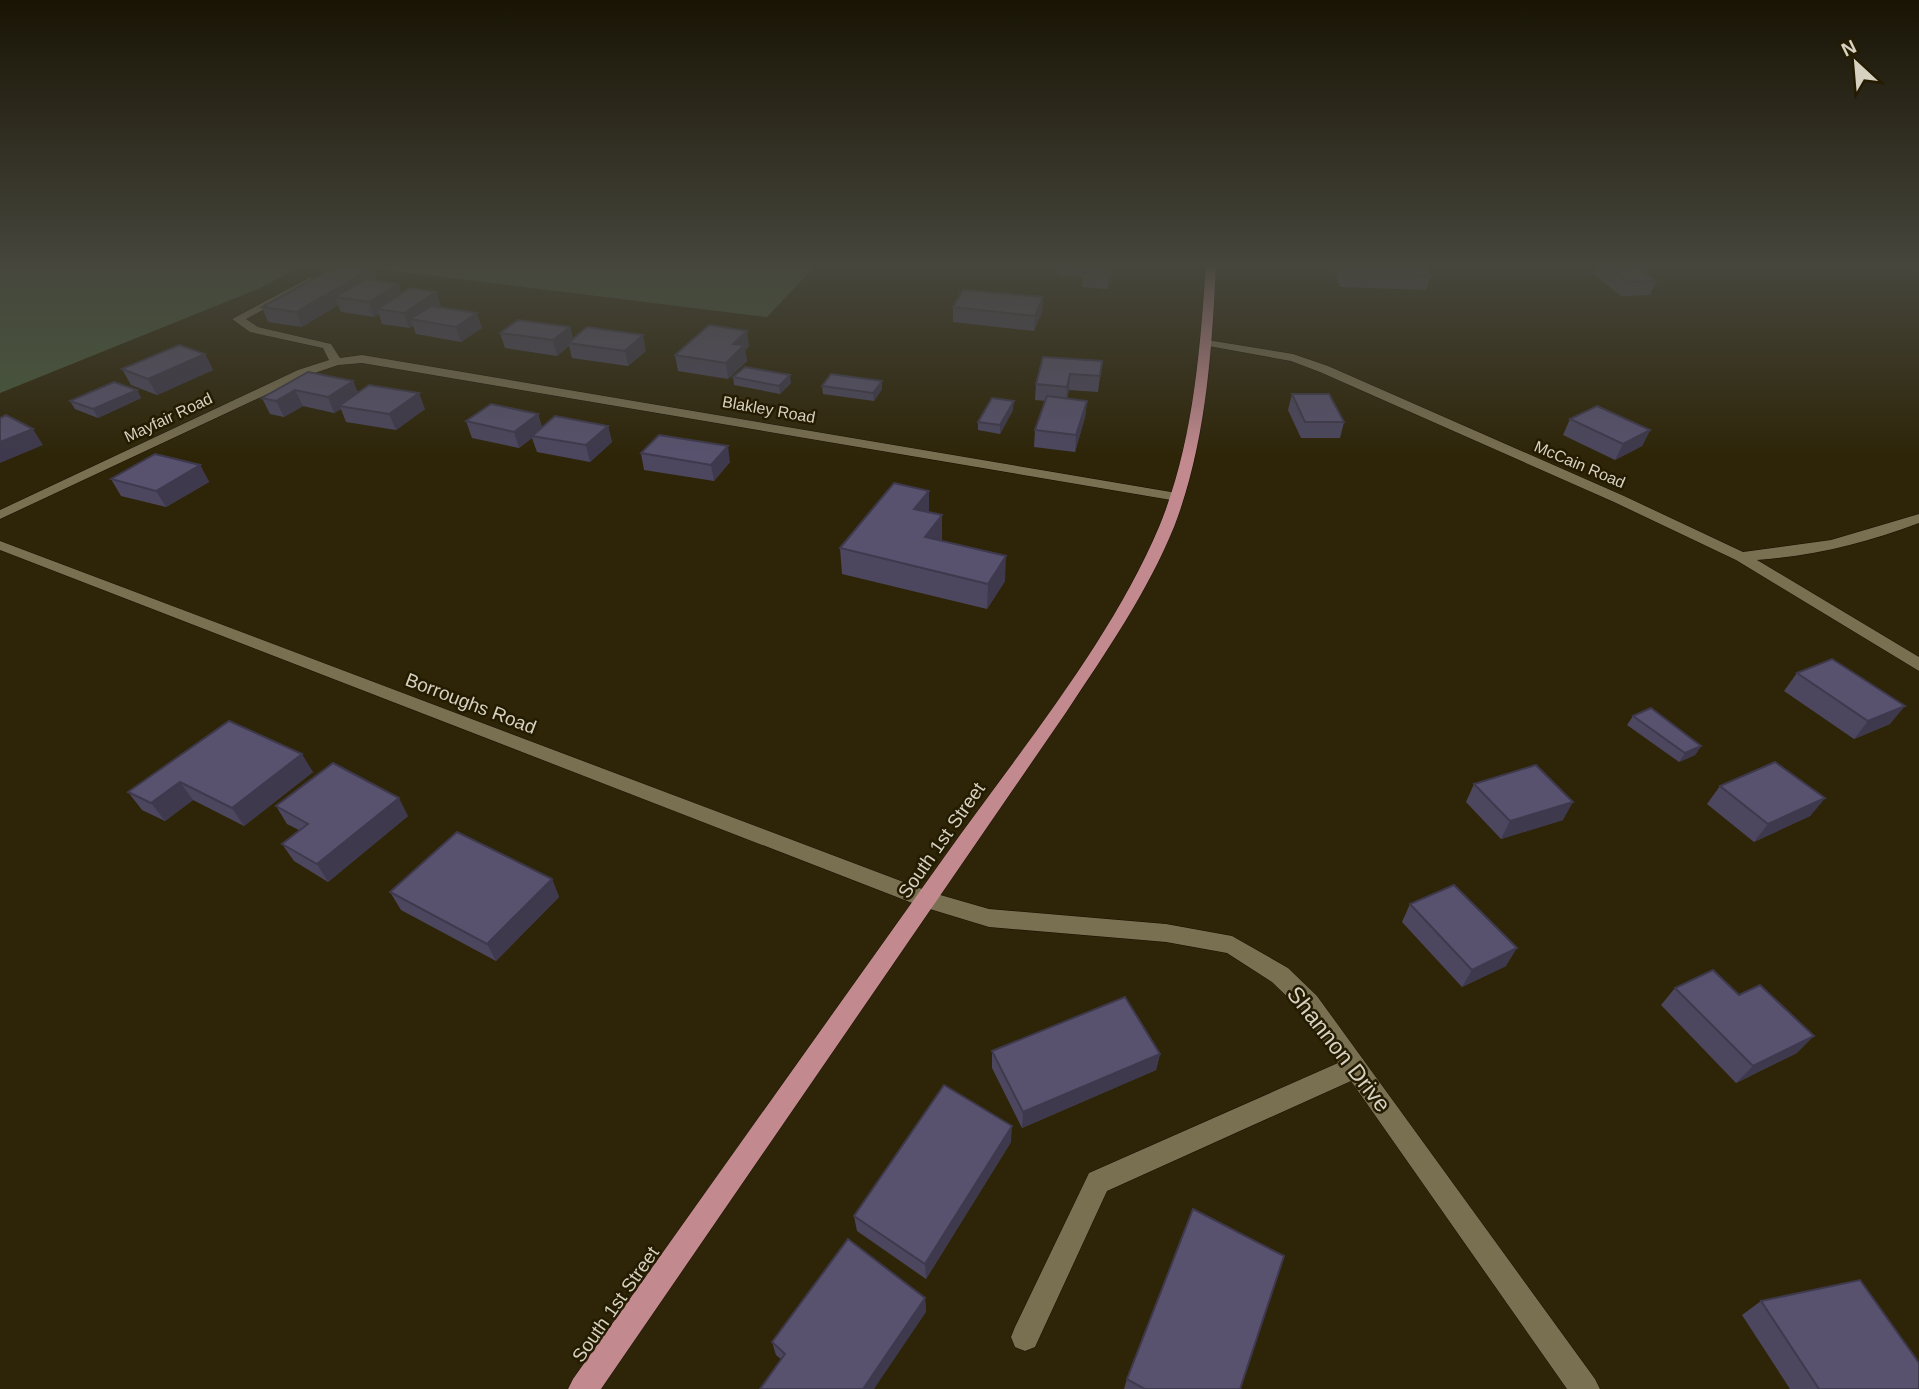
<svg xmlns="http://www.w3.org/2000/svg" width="1919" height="1389" font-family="Helvetica,sans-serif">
  <rect width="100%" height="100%" fill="#2e2508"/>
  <!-- forest -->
  <g fill="#485a3c">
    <polygon points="0,264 307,264 258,289 0,393"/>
    <polygon points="338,264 817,264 767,317"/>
  </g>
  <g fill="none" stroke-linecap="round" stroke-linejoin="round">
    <defs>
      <g id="minor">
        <polygon points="311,277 316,280 315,282 246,319 258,327 331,344 340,358 362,355 1177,493 1184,497 1177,501 362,363 338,365 306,376 0,519 0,510 298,370 329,360 323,348 250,332 232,319"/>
        <path d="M1207,340L1293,354L1328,366L1624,496L1743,552L1831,540L1919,514V523C1867,543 1813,556 1757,560L1919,657V671L1736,560L1614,502L1320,372L1291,361L1203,345L1201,343Z"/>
        <polygon points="0,541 930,892 989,909 1166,924 1232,936 1288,968 1317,996 1595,1379 1600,1389 1567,1389 1351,1081 1107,1191 1035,1347 1025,1351 1015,1347 1011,1337 1015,1327 1089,1173 1338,1063 1301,1010 1272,982 1227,953 1166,942 989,927 920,906 0,550"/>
      </g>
      <path id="major" d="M1206,264H1216C1212,351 1206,444 1174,527C1147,593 1106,652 1067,711L601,1389H568L573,1379C697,1204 821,1030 945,856C1017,755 1111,641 1159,527C1193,445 1200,352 1206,264Z"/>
    </defs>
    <!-- minor casing -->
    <use href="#minor" stroke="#160e00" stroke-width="1"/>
    <!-- major casing -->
    <use href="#major" stroke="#160e00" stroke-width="1"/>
    <!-- minor -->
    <use href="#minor" fill="#796f51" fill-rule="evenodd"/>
    <!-- major -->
    <use href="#major" fill="#c28a8f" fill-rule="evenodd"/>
  </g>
  <!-- wall -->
  <g fill="#4c475f">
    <polygon points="1058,264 1115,264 1107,289 1082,287 1083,277 1057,275"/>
    <polygon points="1335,264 1424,264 1431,276 1426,290 1340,287 1334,269"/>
    <polygon points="1597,264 1633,264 1656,281 1650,295 1621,296 1593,274"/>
    <polygon points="398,284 402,293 436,292 441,307 440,307 482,328 461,342 416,334 413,326 409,328 382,324 379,314 374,317 341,312 338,305 302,327 268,322 262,307"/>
    <polygon points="1043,297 1042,312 1034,331 953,322 953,307"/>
    <polygon points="570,327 573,339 646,351 628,366 572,358 569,346 557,356 505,348 500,333"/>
    <polygon points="749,346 745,350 747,361 728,379 678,371 675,355"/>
    <polygon points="205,354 213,370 157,395 131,385 122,369"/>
    <polygon points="1102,361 1098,392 1069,390 1067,399 1087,401 1085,417 1075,452 1034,447 1035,430 1046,401 1035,400 1036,384"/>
    <polygon points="308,372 353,381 358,393 425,409 396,430 346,422 341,409 334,413 303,406 284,417 270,414 262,398"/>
    <polygon points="733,377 791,383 780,394 734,385"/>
    <polygon points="882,381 882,389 874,401 823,394 822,386"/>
    <polygon points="137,390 141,398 98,418 75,409 70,401"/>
    <polygon points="1292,394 1344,422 1340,438 1301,438 1288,410"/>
    <polygon points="1013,410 1000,434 978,430 978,422"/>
    <polygon points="538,414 542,427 608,426 612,442 590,462 537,452 532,438 519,448 472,438 466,421"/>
    <polygon points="1570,419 1650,430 1642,446 1615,460 1563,435"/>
    <polygon points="641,453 730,462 714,481 644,470"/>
    <polygon points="200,465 209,482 166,507 121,496 111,479"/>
    <polygon points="929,512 942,515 941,541 1005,581 987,609 842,574 840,548"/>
    <polygon points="1797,673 1890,724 1854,739 1784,691"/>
    <polygon points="1633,716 1701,746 1695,755 1679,762 1627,725"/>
    <polygon points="229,721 313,772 244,826 193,800 165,821 142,810 128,792"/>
    <polygon points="1474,784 1563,820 1501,839 1466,802"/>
    <polygon points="1720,786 1825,798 1810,816 1754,842 1707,804"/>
    <polygon points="276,806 408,816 328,882 294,861 282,844 299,830 287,824"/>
    <polygon points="552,879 559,897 496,961 401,910 390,892"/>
    <polygon points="1410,904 1506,966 1462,987 1402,922"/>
    <polygon points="1675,988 1797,1053 1736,1083 1661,1005"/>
    <polygon points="992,1051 1160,1054 1156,1070 1022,1128 992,1068"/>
    <polygon points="1011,1142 926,1279 857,1231 854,1216"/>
    <polygon points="925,1298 926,1312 781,1359 776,1355 772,1342"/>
    <polygon points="1761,1301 1919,1389 1790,1389 1742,1315"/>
    <polygon points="1127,1379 1240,1389 1124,1389"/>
  </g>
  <!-- shaded-wall -->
  <g fill="#3e394d">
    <polygon points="1112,264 1115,264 1107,289 1108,275"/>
    <polygon points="372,268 378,282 335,297 338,305 302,327 296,312"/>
    <polygon points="398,284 404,299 377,309 379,314 374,317 369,302"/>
    <polygon points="436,292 441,307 420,321 410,319 413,326 409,328 404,313"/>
    <polygon points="1043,297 1042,312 1034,331 1035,316"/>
    <polygon points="477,313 482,328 461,342 456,327"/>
    <polygon points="570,327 573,342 568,343 569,346 557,356 553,340"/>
    <polygon points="747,331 749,346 745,350 747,361 728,379 726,363 733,344"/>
    <polygon points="643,335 646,351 628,366 625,351"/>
    <polygon points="205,354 213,370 157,395 148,379"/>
    <polygon points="1070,374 1069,390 1066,403 1067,387"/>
    <polygon points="790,375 791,383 780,394 779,386"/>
    <polygon points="353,381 360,397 339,406 341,409 334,413 328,397"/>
    <polygon points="882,381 882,389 874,401 873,393"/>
    <polygon points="137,390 141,398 98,418 93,409"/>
    <polygon points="295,390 303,406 284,417 276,401"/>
    <polygon points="419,393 425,409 396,430 389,414"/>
    <polygon points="1014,401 1013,410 1000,434 1000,425"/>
    <polygon points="1087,401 1085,417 1075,452 1076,435"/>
    <polygon points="538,414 543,431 532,436 532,438 519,448 514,432"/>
    <polygon points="608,426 612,442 590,462 586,445"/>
    <polygon points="33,429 43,445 0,463 0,442"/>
    <polygon points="1650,430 1642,446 1615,460 1623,444"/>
    <polygon points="728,446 730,462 714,481 711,465"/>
    <polygon points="200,465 209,482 166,507 156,491"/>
    <polygon points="929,491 929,516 914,509"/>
    <polygon points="942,515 942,540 925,562 925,537"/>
    <polygon points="1006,556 1005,581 987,609 988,584"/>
    <polygon points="1905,706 1890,724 1854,739 1868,721"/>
    <polygon points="1701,746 1695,755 1679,762 1685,753"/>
    <polygon points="302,754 313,772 244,826 232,808"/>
    <polygon points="180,782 193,800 165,821 151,803"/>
    <polygon points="399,798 408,816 328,882 317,864"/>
    <polygon points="1825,798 1810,816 1754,842 1768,824"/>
    <polygon points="1573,802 1563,820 1501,839 1510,821"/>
    <polygon points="552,879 559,897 496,961 487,944"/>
    <polygon points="1517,948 1506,966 1462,987 1472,970"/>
    <polygon points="1814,1036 1797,1053 1736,1083 1753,1066"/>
    <polygon points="1160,1054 1156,1070 1022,1128 1023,1112"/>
    <polygon points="1012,1126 1011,1142 926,1279 925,1264"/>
    <polygon points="925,1298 926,1312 874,1389 863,1389"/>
  </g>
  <!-- building -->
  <g fill="#58526e" stroke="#3e394d" stroke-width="2">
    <polygon points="340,264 372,268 296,312 262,307"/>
    <polygon points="1086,264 1112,264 1108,275 1083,273"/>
    <polygon points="1340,264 1424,264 1431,276 1344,273"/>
    <polygon points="1603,264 1633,264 1656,281 1628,282"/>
    <polygon points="365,279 398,284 369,302 335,297"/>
    <polygon points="410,288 436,292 404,313 377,309"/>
    <polygon points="963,290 1043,297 1035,316 953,307"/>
    <polygon points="432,306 477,313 456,327 410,319"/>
    <polygon points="518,320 570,327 553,340 500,333"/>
    <polygon points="709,325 747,331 733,344 744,345 726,363 675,355"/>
    <polygon points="587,327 643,335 625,351 568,343"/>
    <polygon points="179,345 205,354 148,379 122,369"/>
    <polygon points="1043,357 1102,361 1100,376 1070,374 1067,387 1036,384"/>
    <polygon points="745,367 790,375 779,386 733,377"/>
    <polygon points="308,372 353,381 328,397 295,390 276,401 262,398"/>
    <polygon points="831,374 882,381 873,393 822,386"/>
    <polygon points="114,382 137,390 93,409 70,401"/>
    <polygon points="369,385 419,393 389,414 339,406"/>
    <polygon points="1292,394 1329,394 1344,422 1305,422"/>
    <polygon points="1047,396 1087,401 1076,435 1035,430"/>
    <polygon points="992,398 1014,401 1000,425 978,422"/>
    <polygon points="491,404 538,414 514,432 466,421"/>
    <polygon points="1597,406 1650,430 1623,444 1570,419"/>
    <polygon points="6,415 33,429 0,442 0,418"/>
    <polygon points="555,416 608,426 586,445 532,436"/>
    <polygon points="659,435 728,446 711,465 641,453"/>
    <polygon points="155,454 200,465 156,491 111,479"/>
    <polygon points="894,483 929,491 914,509 942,515 925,537 1006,556 988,584 840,548"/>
    <polygon points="1832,659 1905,706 1868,721 1797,673"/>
    <polygon points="1651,708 1701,746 1685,753 1633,716"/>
    <polygon points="229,721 302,754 232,808 180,782 151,803 128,792"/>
    <polygon points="1775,762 1825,798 1768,824 1720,786"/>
    <polygon points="333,763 399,798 317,864 282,844 308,824 276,806"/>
    <polygon points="1536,765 1573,802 1510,821 1474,784"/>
    <polygon points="457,832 552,879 487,944 390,892"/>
    <polygon points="1454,885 1517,948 1472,970 1410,904"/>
    <polygon points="1713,970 1739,995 1760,985 1814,1036 1753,1066 1675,988"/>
    <polygon points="1125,997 1160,1054 1023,1112 992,1051"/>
    <polygon points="944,1085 1012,1126 925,1264 854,1216"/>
    <polygon points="1193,1209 1284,1256 1240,1389 1145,1389 1127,1379"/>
    <polygon points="848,1239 925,1298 863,1389 760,1389 785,1354 772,1342"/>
    <polygon points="1860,1280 1919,1363 1919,1389 1819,1389 1761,1301"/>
  </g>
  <!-- sky -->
  <linearGradient id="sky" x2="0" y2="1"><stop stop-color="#191404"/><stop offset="0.58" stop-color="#46463d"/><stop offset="1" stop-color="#46463d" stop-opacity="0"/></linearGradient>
  <rect width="1919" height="458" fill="url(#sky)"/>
  <g text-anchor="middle" stroke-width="5" stroke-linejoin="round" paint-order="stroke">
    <!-- far-street labels -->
    <g font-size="16" fill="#d6d1c1" stroke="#241b01">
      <text transform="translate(769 409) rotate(10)" y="6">Blakley Road</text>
      <text transform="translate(168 417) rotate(-25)" y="6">Mayfair Road</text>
      <text transform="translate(1580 464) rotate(23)" y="6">McCain Road</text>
    </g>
    <!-- street labels -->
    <g font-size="19" fill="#d6d1c1" stroke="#241b01">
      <text transform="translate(471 703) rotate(21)" y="7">Borroughs Road</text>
      <text transform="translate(941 840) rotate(-55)" y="7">South 1st Street</text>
      <text transform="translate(615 1304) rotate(-55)" y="7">South 1st Street</text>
    </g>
    <!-- near-street labels -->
    <g font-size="23" fill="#d6d1c1" stroke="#241b01">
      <text transform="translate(1339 1049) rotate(52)" y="8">Shannon Drive</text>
    </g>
  </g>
  <!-- north arrow -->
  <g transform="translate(1856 63) rotate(334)" stroke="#241b01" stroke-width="5" paint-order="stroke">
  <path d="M0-5L12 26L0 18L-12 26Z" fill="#d6d1c1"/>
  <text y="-10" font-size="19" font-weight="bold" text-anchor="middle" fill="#d6d1c1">N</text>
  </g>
</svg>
